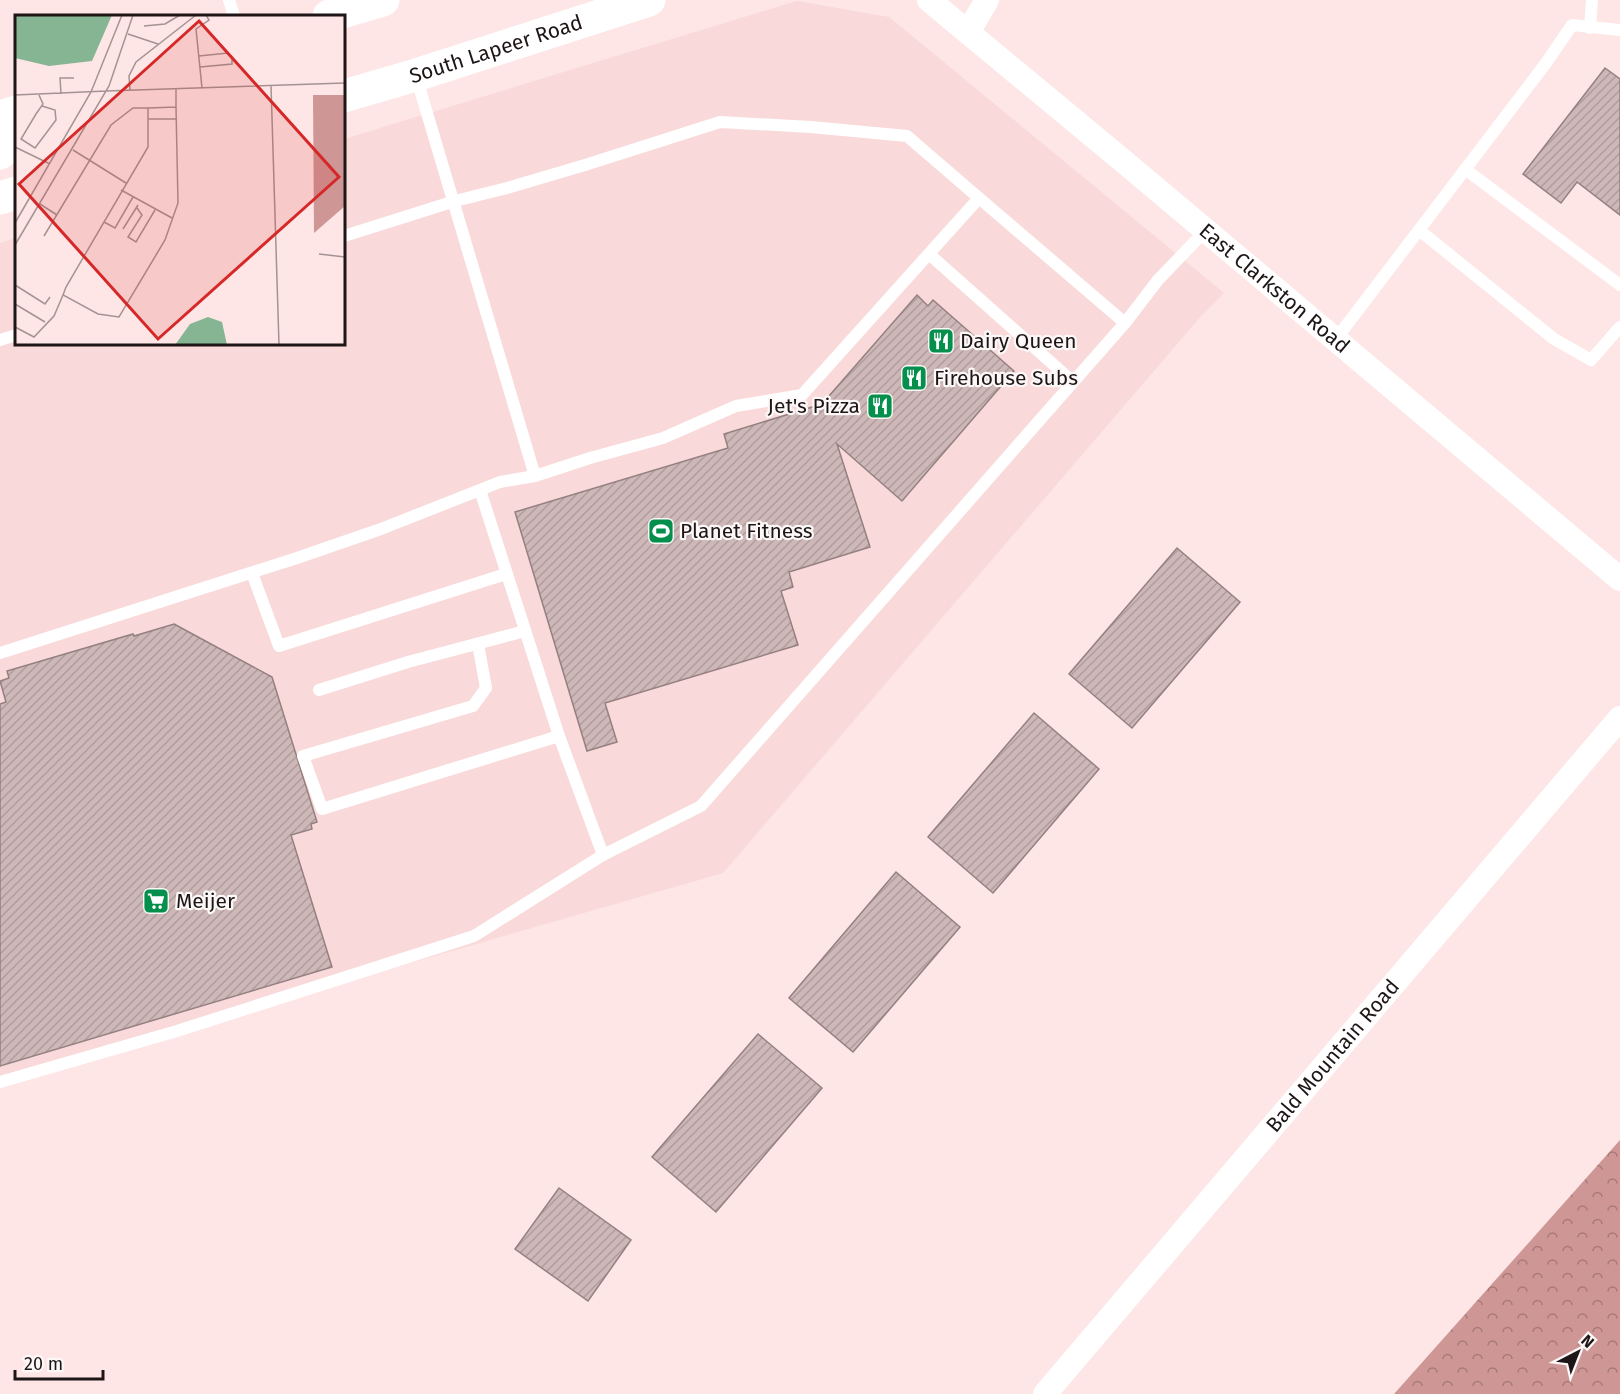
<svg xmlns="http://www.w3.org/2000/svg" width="1620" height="1394" font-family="'Fira Sans',sans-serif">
  <defs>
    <pattern id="forest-crowns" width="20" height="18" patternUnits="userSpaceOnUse" patternTransform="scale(1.5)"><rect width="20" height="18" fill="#cf9696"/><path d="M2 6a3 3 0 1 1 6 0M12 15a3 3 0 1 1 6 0" fill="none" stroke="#a77979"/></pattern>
    <pattern id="building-hatch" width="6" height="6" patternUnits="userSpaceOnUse" patternTransform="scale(1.5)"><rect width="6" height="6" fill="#cdb7b7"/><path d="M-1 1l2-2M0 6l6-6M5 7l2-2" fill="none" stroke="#b09d9d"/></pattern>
  </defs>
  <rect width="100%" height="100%" fill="#fde6e5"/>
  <!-- built -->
  <polygon fill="#f9d9d9" points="797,1 889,17 1224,293 1202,315 723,873 0,1081 0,243 16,238 16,344 344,344 344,139"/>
  <!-- forest -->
  <polygon fill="url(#forest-crowns)" points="1620,1140 1620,1394 1394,1394"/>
  <!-- building -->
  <g fill="url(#building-hatch)" stroke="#958080" stroke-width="1.5">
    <polygon points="1605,68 1620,79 1620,215 1577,182 1561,203 1523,174"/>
    <polygon points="917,295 928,306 933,300 1014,371 902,501 837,444 870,547 789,572 793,587 781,591 798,645 605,703 617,742 587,751 515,512 728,448 724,434 822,404"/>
    <polygon points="1177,548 1240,602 1132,728 1069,674"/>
    <polygon points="174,624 272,677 317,822 311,824 312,829 291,835 332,967 0,1066 0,704 6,702 0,681 9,678 7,671 133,634 134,636"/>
    <polygon points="1034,713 1099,769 993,893 928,837"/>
    <polygon points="896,872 960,927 853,1052 789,998"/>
    <polygon points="758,1034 822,1088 716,1212 652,1157"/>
    <polygon points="559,1188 631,1240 588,1301 515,1249"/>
  </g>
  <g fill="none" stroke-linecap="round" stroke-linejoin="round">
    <!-- lane -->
    <g stroke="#fff" stroke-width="12">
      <polyline points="229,0 234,16"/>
      <polyline points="1590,28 1592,0"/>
      <polyline points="416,76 535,476"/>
      <polyline points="1465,169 1620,285"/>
      <polyline points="1419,230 1554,339 1591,360 1620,327"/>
      <polyline points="344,236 455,201 507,188 585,165 720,122 811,127 907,136 979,198"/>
      <polyline points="929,254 1073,382"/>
      <polyline points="1336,339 1546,63 1572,25 1620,30"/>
      <polyline points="0,340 16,335"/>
      <polyline points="480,490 559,736 603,855"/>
      <polyline points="252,573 279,646 506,574"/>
      <polyline points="478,644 486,688 473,706 303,756 322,809 559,736"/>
      <polyline points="0,653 297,558 381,529 500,482 535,476 590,458 663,438 736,406 802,395 979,198 1125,323"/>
      <polyline points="319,690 408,662 525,631"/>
      <polyline points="0,1082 177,1031 474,936 603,855 701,806 1125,323 1158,280 1206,230"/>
    </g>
    <!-- street -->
    <g stroke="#fff" stroke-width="24">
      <path id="s1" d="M929,0L1128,165L1620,579"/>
      <polyline points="968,32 987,0"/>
      <path id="s2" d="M1045,1394L1620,718"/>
    </g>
    <!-- primary -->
    <g stroke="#fff" stroke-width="33">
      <polyline points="329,16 383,0"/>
      <path id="s3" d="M344,96L416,75L649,0"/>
      <polyline points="0,117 16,112"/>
      <polyline points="0,153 16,141"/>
      <polyline points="0,198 16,193"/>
    </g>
  </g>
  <!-- icons -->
  <defs>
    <symbol id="restaurant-square" viewBox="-11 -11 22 22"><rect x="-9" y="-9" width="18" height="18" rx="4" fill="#058f4d" stroke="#fdf8f8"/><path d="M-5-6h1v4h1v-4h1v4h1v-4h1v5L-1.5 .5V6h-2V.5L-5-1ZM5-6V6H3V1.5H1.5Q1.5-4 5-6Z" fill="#fff"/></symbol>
    <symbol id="stadium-square" viewBox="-11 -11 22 22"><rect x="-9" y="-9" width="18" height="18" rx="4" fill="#058f4d" stroke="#fdf8f8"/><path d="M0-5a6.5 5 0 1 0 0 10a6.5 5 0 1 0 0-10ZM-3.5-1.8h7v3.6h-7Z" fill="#fff"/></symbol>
    <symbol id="supermarket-square" viewBox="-11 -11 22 22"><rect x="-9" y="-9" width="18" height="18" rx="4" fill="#058f4d" stroke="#fdf8f8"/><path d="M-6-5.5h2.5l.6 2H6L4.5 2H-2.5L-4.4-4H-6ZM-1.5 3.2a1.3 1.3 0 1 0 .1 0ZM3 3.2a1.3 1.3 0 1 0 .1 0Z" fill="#fff"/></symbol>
  </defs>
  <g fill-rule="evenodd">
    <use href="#restaurant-square" x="926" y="326" width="30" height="30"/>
    <use href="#restaurant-square" x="899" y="363" width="30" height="30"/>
    <use href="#restaurant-square" x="865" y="391" width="30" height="30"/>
    <use href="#stadium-square" x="646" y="516" width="30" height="30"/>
    <use href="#supermarket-square" x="141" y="886" width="30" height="30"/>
  </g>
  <g text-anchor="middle" stroke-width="4.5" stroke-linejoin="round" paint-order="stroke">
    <!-- street labels -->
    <g font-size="21" fill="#1e1616" stroke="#fdf8f8">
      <text dy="7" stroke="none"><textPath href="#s3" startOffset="159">South Lapeer Road</textPath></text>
      <text dy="7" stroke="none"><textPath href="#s1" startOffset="450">East Clarkston Road</textPath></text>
      <text dy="7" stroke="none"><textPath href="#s2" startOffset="444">Bald Mountain Road</textPath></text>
    </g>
    <!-- poi labels -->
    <g font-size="21" fill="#1e1616" stroke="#fdf8f8" text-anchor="start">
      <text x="960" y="348">Dairy Queen</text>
      <text x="934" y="385">Firehouse Subs</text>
      <text x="860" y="413" text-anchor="end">Jet's Pizza</text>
      <text x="680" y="538">Planet Fitness</text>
      <text x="176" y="908">Meijer</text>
    </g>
  </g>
  <!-- overview -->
  <g transform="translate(15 15)">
    <rect width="330" height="330" fill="#fde6e5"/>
    <path d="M298,80H330V191L299,218Z" fill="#cf9696"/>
    <path d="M0,0H97L77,46L34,51L0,43ZM193,302L207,307L212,330H160L175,309Z" fill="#86b594"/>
    <path fill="none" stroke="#a49392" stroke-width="1.5" d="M129,11L150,9L165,0M113,19L143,29M184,41L213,38L217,42V49L185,52M256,70L264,330M161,73V92L163,188L150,225L104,302L83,299L48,280L51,272L133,132V93L161,92M187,73L181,14L194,5L191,0M115,75L114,61L121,47L181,0M91,76L330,68M46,79L45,63H59M0,80L91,76M24,80L28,89L21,99L6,124L20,133L41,105L40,95L27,91M133,104H161M0,132L35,149M58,135L111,168M106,175L157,203M25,189L42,200M122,193L127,200L113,222L121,227L140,195M89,207L100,213L118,182M0,208L76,77L107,0M108,214L123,190M29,221L96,110L118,93H133M0,230L94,71L118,0M304,239L330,242M0,270L30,289L35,282M0,289L30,307M0,312L19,322L39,301L48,280"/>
    <path fill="#d62828" fill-opacity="0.15" stroke="#d62828" stroke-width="3" d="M184,6L324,162L143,324L4,169Z"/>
    <rect width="330" height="330" fill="none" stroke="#1e1616" stroke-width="3"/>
  </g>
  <!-- north arrow -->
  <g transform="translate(1578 1352) rotate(42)" stroke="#fdf8f8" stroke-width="4.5" paint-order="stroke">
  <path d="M0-4.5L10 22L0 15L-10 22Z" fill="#1e1616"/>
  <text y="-9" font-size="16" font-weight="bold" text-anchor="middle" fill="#1e1616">N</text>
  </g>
  <!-- scale -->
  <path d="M15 1370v9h88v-9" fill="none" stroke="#1e1616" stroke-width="3"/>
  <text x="24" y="1370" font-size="18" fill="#1e1616" stroke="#fdf8f8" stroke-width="4.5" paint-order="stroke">20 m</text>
</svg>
